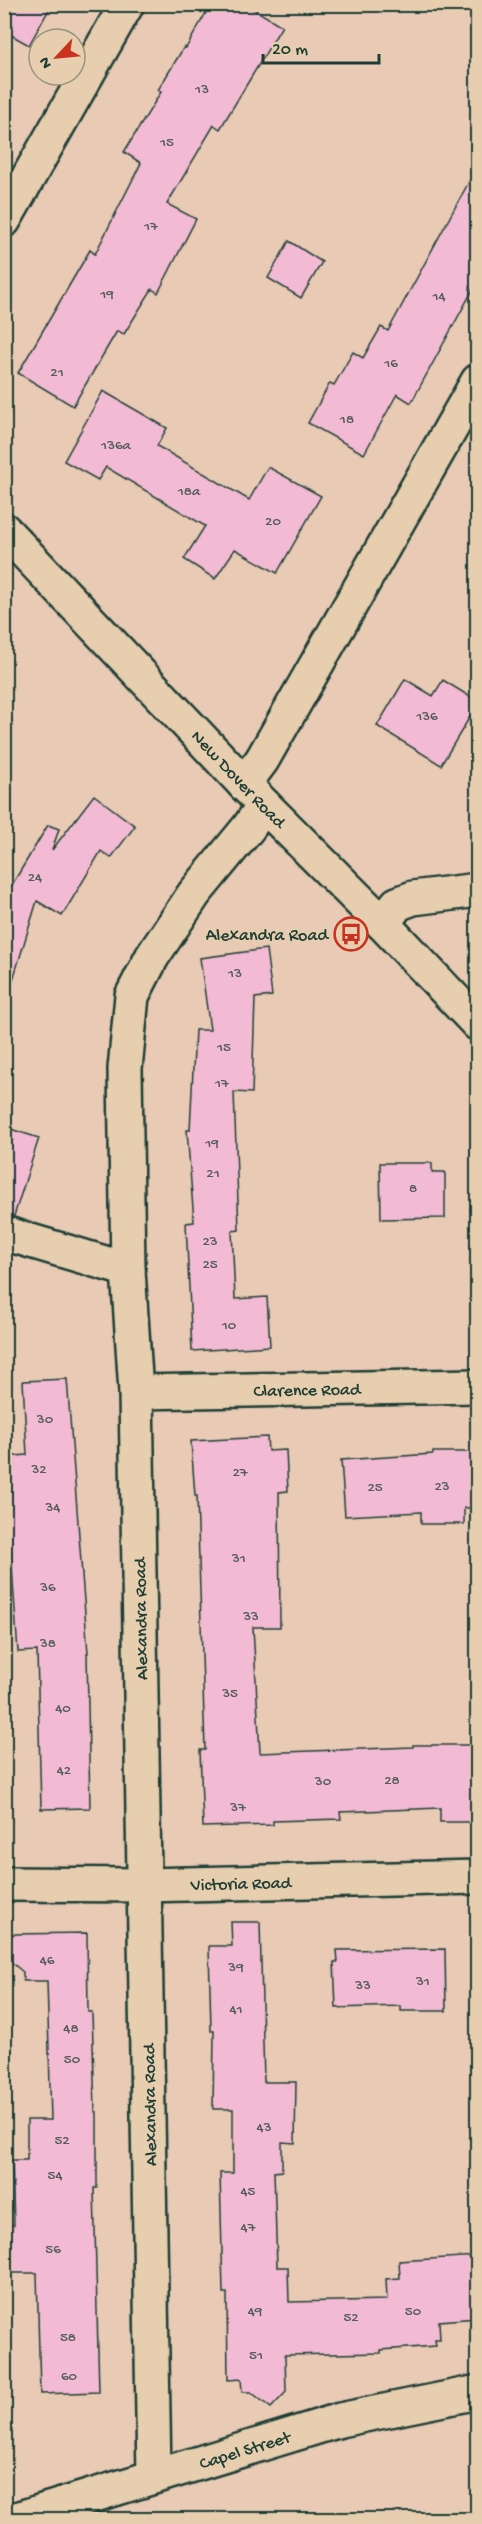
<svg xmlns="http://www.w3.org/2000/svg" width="482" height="2524" font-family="'Gochi Hand',sans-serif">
  <rect width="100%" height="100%" fill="#e8cab5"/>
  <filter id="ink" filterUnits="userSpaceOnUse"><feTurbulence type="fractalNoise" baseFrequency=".0167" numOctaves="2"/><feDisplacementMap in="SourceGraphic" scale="12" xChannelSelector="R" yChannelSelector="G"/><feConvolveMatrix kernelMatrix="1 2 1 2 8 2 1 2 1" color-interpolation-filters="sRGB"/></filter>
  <g filter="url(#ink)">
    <!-- building -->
    <g fill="#f2bbd3" stroke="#1f3d34" stroke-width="1.5">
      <polygon points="4,4 52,4 29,45 4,31"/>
      <polygon points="211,4 245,4 282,26 220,129 214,125 167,204 196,219 158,293 152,289 124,334 117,331 73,406 18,373 90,250 95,254 141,163 124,152 161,92 158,90 184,47 186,48"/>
      <polygon points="477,167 477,282 411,403 397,394 364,454 308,423 330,383 334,385 353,352 363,358 381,327 388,331"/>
      <polygon points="289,241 322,262 301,298 268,278"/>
      <polygon points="103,391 167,428 157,446 249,500 268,467 321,496 277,573 235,549 215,579 184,559 205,526 106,467 98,480 64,461"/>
      <polygon points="405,679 433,696 443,680 477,701 477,705 441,765 377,726"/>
      <polygon points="94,795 135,826 111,858 101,851 62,916 37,901 12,983 4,982 4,898 48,825 59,829 52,850"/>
      <polygon points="266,949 272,996 255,998 252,1093 234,1092 239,1230 232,1231 235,1299 267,1297 270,1346 192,1351 186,1223 194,1222 187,1130 190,1130 195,1030 210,1030 200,958"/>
      <polygon points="4,1127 39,1138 14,1216 4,1215"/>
      <polygon points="380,1163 432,1163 432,1172 445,1172 445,1218 381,1219"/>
      <polygon points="67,1379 88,1653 87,1653 90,1808 41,1809 37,1651 18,1652 10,1540 6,1541 4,1521 4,1457 27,1455 23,1381"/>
      <polygon points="267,1437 268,1451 286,1450 288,1491 279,1492 280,1627 253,1627 260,1753 413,1747 413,1745 477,1745 477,1822 440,1822 440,1808 340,1812 341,1819 273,1821 273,1825 203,1827 200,1750 205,1750 197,1496 195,1496 191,1441"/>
      <polygon points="433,1452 477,1452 477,1508 464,1508 464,1524 421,1524 421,1512 345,1516 341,1460 433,1454"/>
      <polygon points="231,1922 260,1922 264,2082 296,2082 295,2143 282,2142 282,2171 274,2172 277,2267 288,2267 289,2302 387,2300 386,2279 400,2278 399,2261 477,2256 477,2318 439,2321 440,2340 435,2340 436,2346 381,2350 381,2353 285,2355 286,2392 271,2408 251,2392 242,2392 241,2379 228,2380 227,2293 223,2293 220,2173 233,2173 233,2109 213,2109 214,2031 211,2031 209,1946 232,1946"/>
      <polygon points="87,1933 88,2012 92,2012 95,2112 97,2112 97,2188 94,2188 99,2392 40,2394 37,2273 10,2273 9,2225 14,2225 12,2160 27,2160 27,2120 51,2120 47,1981 23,1981 23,1972 4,1956 4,1943 13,1934"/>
      <polygon points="445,1949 446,2011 401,2011 401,2006 336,2008 334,1962 338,1962 337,1950"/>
    </g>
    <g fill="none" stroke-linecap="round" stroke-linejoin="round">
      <defs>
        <g id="street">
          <polyline points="4,220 127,4"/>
          <polyline points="244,784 262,760 478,381"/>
          <polyline points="383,924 397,904 413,898 478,890"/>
          <polyline points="4,1233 128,1270"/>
          <path id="s1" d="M136,1392L478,1386"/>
          <path id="s2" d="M4,1884L144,1885L478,1877"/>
          <polyline points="154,2476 136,1392 128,1270 125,1069 132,996 152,957 194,894 249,827 264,805"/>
          <path id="s3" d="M13,2520L340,2420L478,2392"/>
        </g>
        <g id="secondary">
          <path id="s4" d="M4,530L264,805L383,924L478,1024"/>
        </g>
      </defs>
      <!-- street casing -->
      <use href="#street" stroke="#1f3d34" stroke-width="38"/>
      <!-- secondary casing -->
      <use href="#secondary" stroke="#1f3d34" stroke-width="38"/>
      <!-- street -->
      <use href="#street" stroke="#e6ceae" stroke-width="33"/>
      <!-- secondary -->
      <use href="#secondary" stroke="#e6ceae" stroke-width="33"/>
    </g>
  </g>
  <!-- icons -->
  <defs>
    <symbol id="bus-ring" viewBox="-11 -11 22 22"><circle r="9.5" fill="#e6ceae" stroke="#c8321e" stroke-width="1.5"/><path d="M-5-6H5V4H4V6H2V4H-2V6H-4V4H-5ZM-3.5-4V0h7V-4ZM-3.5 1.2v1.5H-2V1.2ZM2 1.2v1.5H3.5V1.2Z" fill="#c8321e"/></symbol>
  </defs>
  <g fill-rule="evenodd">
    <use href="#bus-ring" x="332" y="915" width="38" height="38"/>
  </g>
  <g text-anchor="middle" stroke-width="4.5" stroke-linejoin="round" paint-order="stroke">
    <!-- number labels -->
    <g font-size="15" fill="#545c5c">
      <text x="202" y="93">13</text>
      <text x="167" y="146">15</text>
      <text x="151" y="230">17</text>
      <text x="107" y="298">19</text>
      <text x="439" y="300">14</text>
      <text x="391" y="367">16</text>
      <text x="57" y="376">21</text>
      <text x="347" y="423">18</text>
      <text x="116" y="449">136a</text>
      <text x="189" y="495">18a</text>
      <text x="273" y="525">20</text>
      <text x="427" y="720">136</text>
      <text x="35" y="881">24</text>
      <text x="235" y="977">13</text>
      <text x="224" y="1051">15</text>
      <text x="222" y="1087">17</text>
      <text x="212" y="1147">19</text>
      <text x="213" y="1177">21</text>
      <text x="413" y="1192">8</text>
      <text x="210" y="1245">23</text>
      <text x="210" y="1268">25</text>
      <text x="229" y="1329">10</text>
      <text x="45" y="1423">30</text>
      <text x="39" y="1473">32</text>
      <text x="240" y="1476">27</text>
      <text x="442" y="1490">23</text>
      <text x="375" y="1491">25</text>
      <text x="53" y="1511">34</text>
      <text x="239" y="1562">31</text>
      <text x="48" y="1591">36</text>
      <text x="251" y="1620">33</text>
      <text x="48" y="1647">38</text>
      <text x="230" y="1697">35</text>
      <text x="63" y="1712">40</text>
      <text x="64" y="1774">42</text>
      <text x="392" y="1784">28</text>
      <text x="323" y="1785">30</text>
      <text x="238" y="1811">37</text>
      <text x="47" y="1964">46</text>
      <text x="236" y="1971">39</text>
      <text x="423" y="1985">31</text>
      <text x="363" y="1989">33</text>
      <text x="236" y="2013">41</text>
      <text x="71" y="2032">48</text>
      <text x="72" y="2063">50</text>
      <text x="264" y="2131">43</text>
      <text x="62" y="2144">52</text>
      <text x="55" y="2179">54</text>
      <text x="248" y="2195">45</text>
      <text x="248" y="2231">47</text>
      <text x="53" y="2253">56</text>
      <text x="255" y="2315">49</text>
      <text x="413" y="2315">50</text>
      <text x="351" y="2321">52</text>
      <text x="68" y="2341">58</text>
      <text x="256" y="2359">51</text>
      <text x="69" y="2380">60</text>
    </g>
    <!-- street labels -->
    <g font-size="18" fill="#1f3d34" stroke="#e6ceae">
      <text dy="6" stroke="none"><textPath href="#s4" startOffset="342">New Dover Road</textPath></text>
      <text dy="6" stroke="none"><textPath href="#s1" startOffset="171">Clarence Road</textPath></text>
      <text transform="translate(140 1619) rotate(-91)" y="6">Alexandra Road</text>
      <text dy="6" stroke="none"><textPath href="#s2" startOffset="237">Victoria Road</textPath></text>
      <text transform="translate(149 2105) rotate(-91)" y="6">Alexandra Road</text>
      <text dy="6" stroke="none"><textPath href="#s3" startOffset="242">Capel Street</textPath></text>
    </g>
    <!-- poi labels -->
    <g font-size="18" fill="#1f3d34" stroke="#e6ceae" text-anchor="end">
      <text x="328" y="940">Alexandra Road</text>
    </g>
  </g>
  <!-- margin -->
  <rect width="482" height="2524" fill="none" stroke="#e6ceae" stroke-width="24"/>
  <rect x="12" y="12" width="458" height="2500" fill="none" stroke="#1f3d34" stroke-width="2" filter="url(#ink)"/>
  <!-- north arrow -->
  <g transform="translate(57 57) rotate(244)"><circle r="28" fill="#e6ceae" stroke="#96947d" stroke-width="1.5"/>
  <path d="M0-4.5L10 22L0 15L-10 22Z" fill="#c8321e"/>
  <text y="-9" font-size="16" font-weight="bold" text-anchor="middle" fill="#1f3d34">N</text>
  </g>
  <!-- scale -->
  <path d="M263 54v9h116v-9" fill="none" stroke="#1f3d34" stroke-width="3"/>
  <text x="272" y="54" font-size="18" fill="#1f3d34" stroke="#e6ceae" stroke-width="4.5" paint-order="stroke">20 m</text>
</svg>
